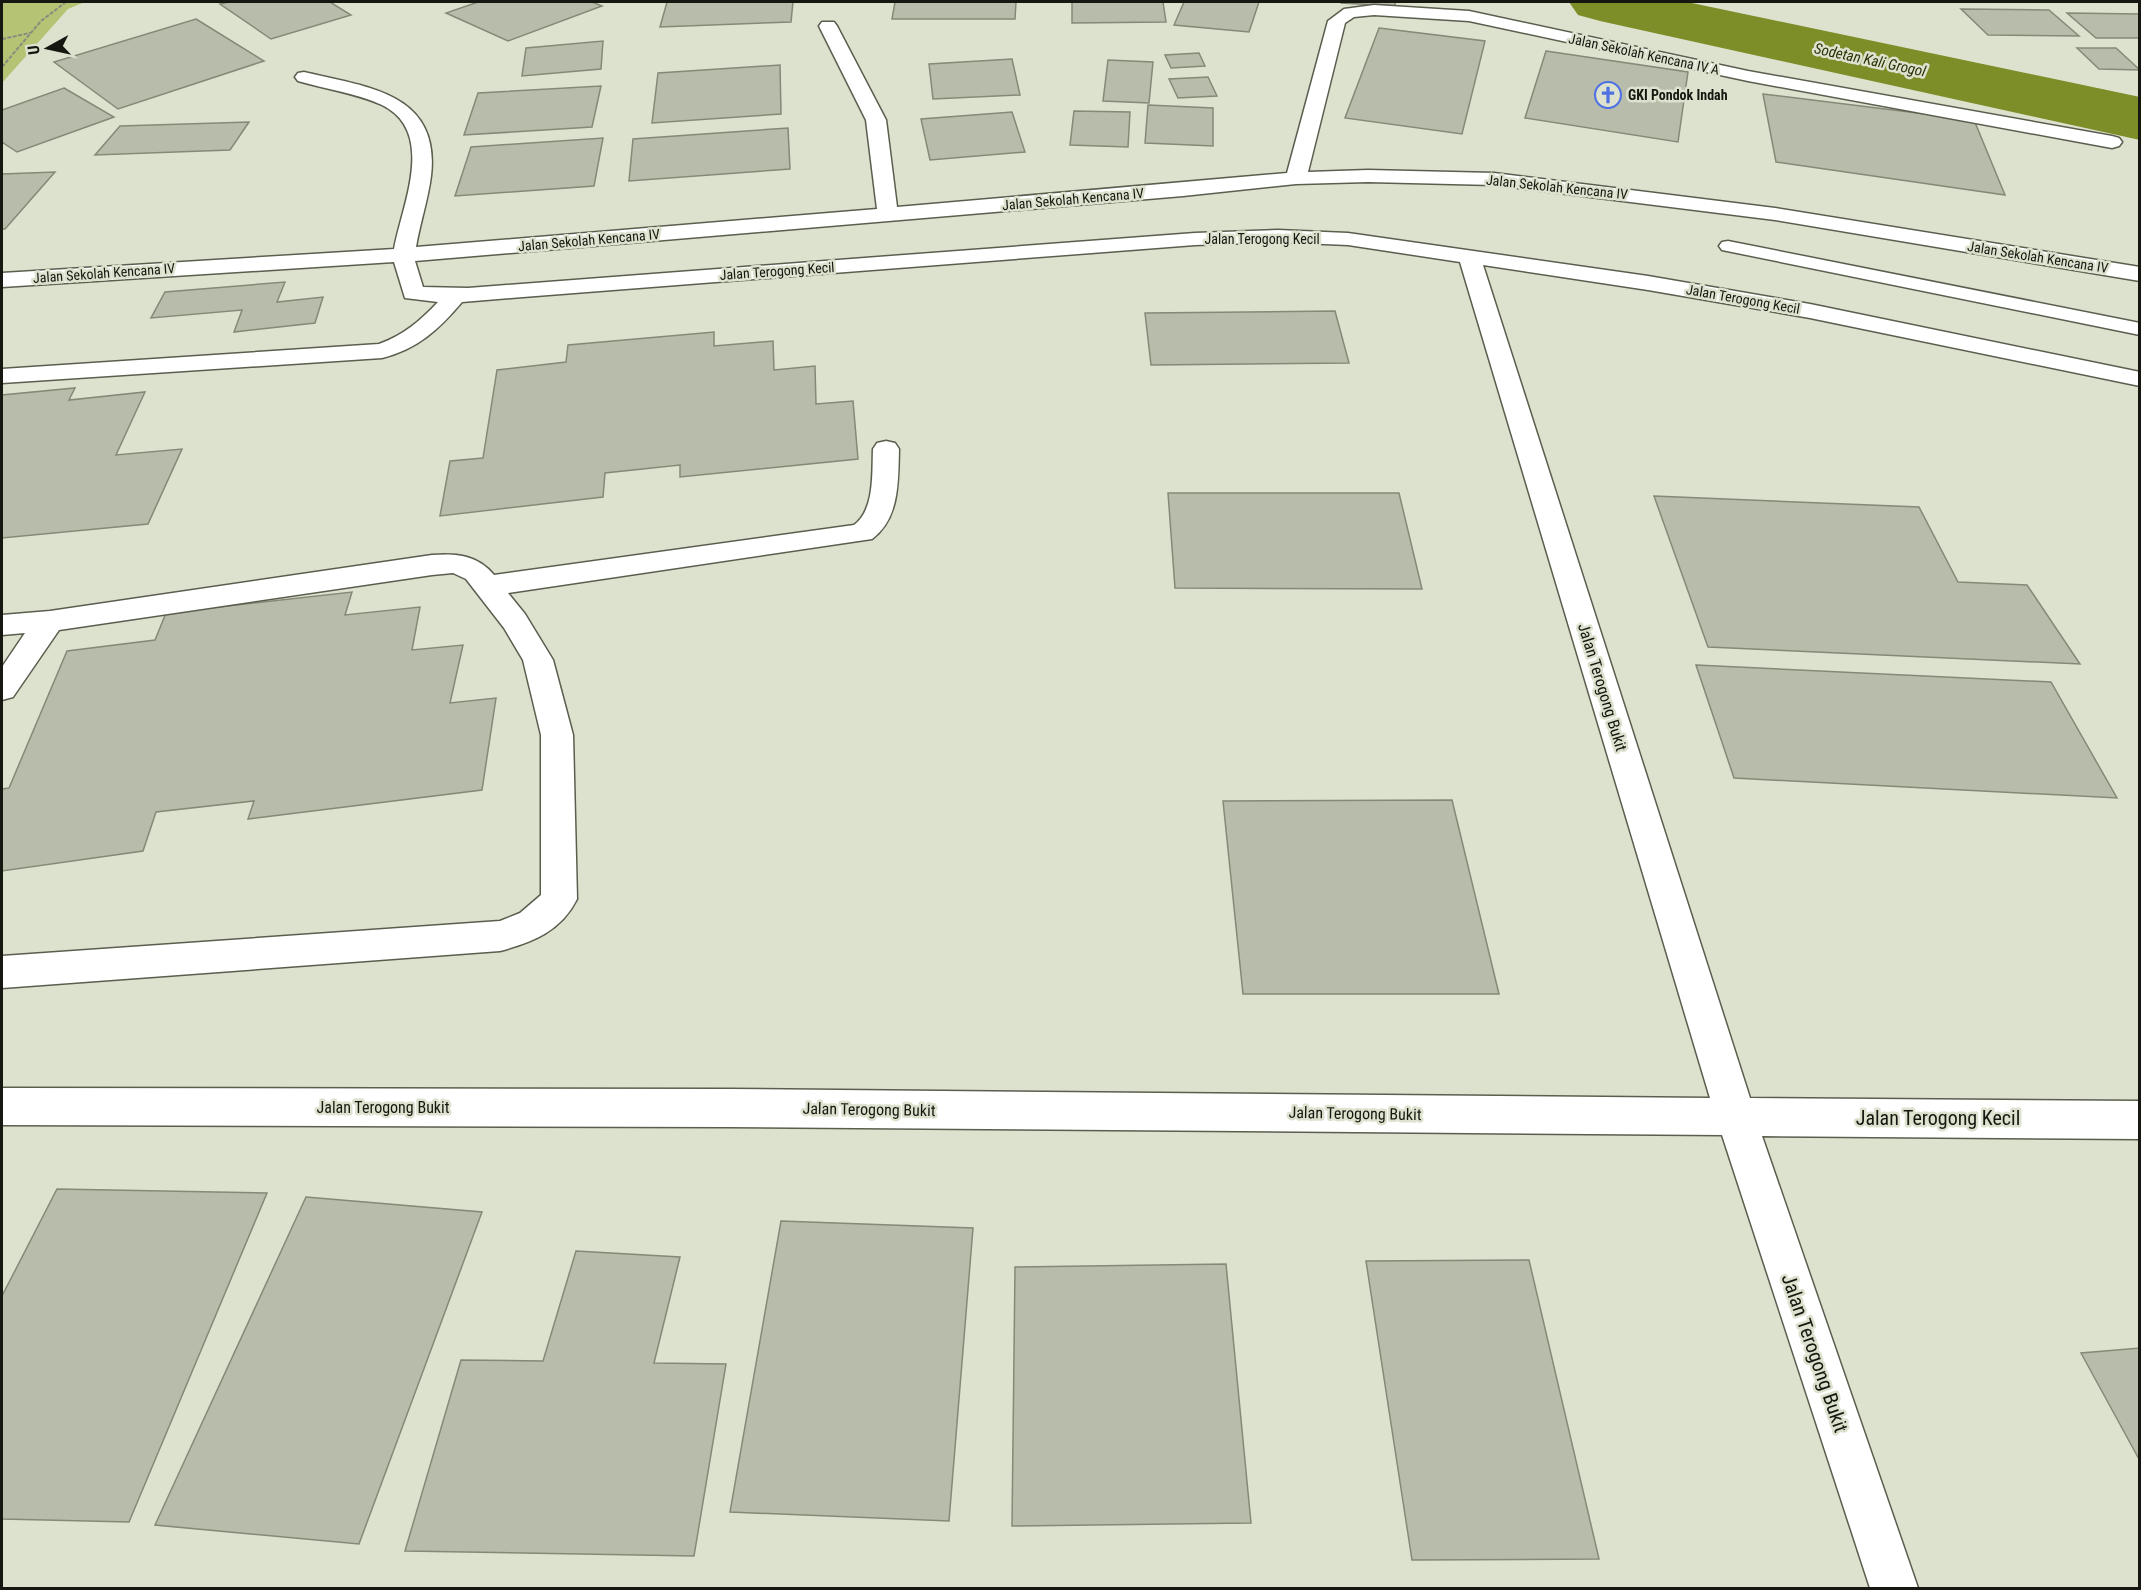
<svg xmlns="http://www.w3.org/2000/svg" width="2141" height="1590" font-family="'Roboto Condensed',sans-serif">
  <rect width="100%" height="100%" fill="#dde2cf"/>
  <!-- green -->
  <polygon fill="#b5c474" points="2,2 85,2 68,9 2,83"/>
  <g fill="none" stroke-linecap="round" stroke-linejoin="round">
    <!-- river -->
    <polygon fill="#7d8d28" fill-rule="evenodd" points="1569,2 1687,2 2140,97 2140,140 1600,21 1578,15"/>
  </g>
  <!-- building -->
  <g fill="#b8bcaa" stroke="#858978" stroke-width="1.5">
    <polygon points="229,2 330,2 351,15 271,39 220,4"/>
    <polygon points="478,2 592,2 602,6 508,41 446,13"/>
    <polygon points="667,2 793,2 791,22 660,27"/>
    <polygon points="895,2 1016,2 1015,19 892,19"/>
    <polygon points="1072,2 1163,2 1166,22 1072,23"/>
    <polygon points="1184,2 1259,2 1249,32 1174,25"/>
    <polygon points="1341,2 1395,2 1395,6 1341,3"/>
    <polygon points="1961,9 2049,10 2079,36 1988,35"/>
    <polygon points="2067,13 2140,14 2140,38 2096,38"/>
    <polygon points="196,19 264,61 118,109 54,62"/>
    <polygon points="1379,28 1485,41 1462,134 1345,118"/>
    <polygon points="603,41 601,69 522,76 526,48"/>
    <polygon points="2077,48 2116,48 2140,70 2099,69"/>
    <polygon points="1546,51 1688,72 1678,142 1525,118"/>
    <polygon points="1199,53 1205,66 1171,68 1165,55"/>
    <polygon points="1012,59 1020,95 933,99 929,64"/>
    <polygon points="1108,60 1153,62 1149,103 1103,101"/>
    <polygon points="780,65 781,114 652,123 658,73"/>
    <polygon points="1208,77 1217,96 1178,98 1169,79"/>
    <polygon points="601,86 592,127 464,135 478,93"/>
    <polygon points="64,88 114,117 17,152 2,142 2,110"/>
    <polygon points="1763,94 1974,120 2005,195 1776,162"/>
    <polygon points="1148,105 1213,108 1213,146 1145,143"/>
    <polygon points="1074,111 1130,112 1128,147 1070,145"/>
    <polygon points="1012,112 1025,152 930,160 921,119"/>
    <polygon points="249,122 230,150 95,155 120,126"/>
    <polygon points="788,128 790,169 629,181 633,139"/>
    <polygon points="603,138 594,186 455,196 471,147"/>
    <polygon points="55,172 5,229 2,229 2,174"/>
    <polygon points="285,282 277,302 323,297 315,323 234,332 242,310 151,318 165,292"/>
    <polygon points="1335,311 1349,363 1151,365 1145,313"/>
    <polygon points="714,332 714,346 773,341 774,370 815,366 816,404 853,401 858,459 680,477 680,465 605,473 603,497 440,516 450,461 483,458 497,370 566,362 568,345"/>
    <polygon points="75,388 69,400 145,392 116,455 182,449 148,524 2,538 2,395"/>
    <polygon points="1168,493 1399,493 1422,589 1175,588"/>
    <polygon points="1654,496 1919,507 1958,582 2027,585 2080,664 1708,647"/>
    <polygon points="352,592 345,615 420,607 412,650 463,645 450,703 496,698 482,790 248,819 254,801 156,812 143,851 2,871 2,789 9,788 67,651 155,640 166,613"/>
    <polygon points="1696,665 2051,682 2117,798 1734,778"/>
    <polygon points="1452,800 1499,994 1243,994 1223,801"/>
    <polygon points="57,1189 267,1193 129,1522 2,1519 2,1296"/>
    <polygon points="306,1197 482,1212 359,1544 155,1525"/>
    <polygon points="781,1221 973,1228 949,1521 730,1512"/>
    <polygon points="576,1251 680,1257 654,1363 726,1364 694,1556 405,1551 461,1360 543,1361"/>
    <polygon points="1529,1260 1599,1559 1412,1560 1366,1261"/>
    <polygon points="1226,1264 1251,1523 1012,1526 1015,1267"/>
    <polygon points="2140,1348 2140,1461 2081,1353"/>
  </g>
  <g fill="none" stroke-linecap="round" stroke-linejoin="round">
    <defs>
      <polygon id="lane" points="1728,241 2140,323 2140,335 1722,250 1719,246 1722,242"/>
      <g id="street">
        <path d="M1374,5L1469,11L1748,71L2112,136L2119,138L2122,142L2119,146L2112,148L1748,81L1469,21L1374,15L1354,17L1345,23L1308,172L1368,170L1494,173L1775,208L2140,267V281L1775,220L1494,185L1368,182L1296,184L1183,196L415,261L423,287L468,288L1195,233L1278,230L1348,233L1648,276L1810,304L2140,372V386L1810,318L1648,290L1483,265L1750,1098L2140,1101V1139L1762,1136L1918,1588H1870L1722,1135L729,1127L2,1125V1088L729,1089L1710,1098L1460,262L1348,245L1278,242L1195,245L523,297L462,302C439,329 418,349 382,358L2,383V369L379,344C404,335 420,321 438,302L405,298L394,262L2,287V273L394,249C402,205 437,132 382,105C356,93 325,89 298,81L295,77L298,73L304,72C366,87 441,92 431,176C428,200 420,223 416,247L877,209L866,120L819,26L822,22H834L837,26L886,120L897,207L1287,173L1328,21L1344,9Z"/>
        <path d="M886,441L895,443L899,449C898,481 900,518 872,539L508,593L525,614L553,660L573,735L577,899C561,931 533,942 500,951L2,988V956L500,921L520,913L541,895V735L523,660L504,628L466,579L453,573L432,575L59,630L13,697L2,700V667L25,633L2,635V615L50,611L432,555C456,553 478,555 494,575L854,525C875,510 872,472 873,449L877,443Z"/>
      </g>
    </defs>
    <!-- lane casing -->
    <use href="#lane" stroke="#5a5e4e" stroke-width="3"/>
    <!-- street casing -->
    <use href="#street" stroke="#5a5e4e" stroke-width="3"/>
    <!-- path -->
    <g stroke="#888c7e" stroke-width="2" stroke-dasharray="4 1.5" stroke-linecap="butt">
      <polyline points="2,39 30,33"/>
      <polyline points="2,67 41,21 66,2"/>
    </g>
    <!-- lane -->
    <use href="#lane" fill="#fff" fill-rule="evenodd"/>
    <!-- street -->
    <use href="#street" fill="#fff" fill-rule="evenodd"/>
  </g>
  <!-- icons -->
  <defs>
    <symbol id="church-ring" viewBox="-11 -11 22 22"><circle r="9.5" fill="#dde2cf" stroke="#4d70e4" stroke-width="1.5"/><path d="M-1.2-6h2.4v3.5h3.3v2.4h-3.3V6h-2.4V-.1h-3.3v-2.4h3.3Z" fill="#4d70e4"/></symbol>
  </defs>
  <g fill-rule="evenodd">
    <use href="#church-ring" x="1593" y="80" width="30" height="30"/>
  </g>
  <g text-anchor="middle" stroke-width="5" stroke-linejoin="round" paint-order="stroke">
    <!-- far-street labels -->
    <g font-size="14" fill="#151710" stroke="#dde2cf">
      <text transform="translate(1644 54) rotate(12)" y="5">Jalan Sekolah Kencana IV A</text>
      <text transform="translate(1557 187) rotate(6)" y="5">Jalan Sekolah Kencana IV</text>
      <text transform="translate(1073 199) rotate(-5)" y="5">Jalan Sekolah Kencana IV</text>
      <text x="1262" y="244">Jalan Terogong Kecil</text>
      <text transform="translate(589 240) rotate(-5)" y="5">Jalan Sekolah Kencana IV</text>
      <text transform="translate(2038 257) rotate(9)" y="5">Jalan Sekolah Kencana IV</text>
      <text transform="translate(777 271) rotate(-4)" y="5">Jalan Terogong Kecil</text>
      <text transform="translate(104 273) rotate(-4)" y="5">Jalan Sekolah Kencana IV</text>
      <text transform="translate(1743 299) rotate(10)" y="5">Jalan Terogong Kecil</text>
    </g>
    <!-- far-poi labels -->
    <g font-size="14" font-weight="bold" fill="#151710" stroke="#dde2cf" text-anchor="start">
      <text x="1628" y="100">GKI Pondok Indah</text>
    </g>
    <!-- far-water labels -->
    <g font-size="15" font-style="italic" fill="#2b3107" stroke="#dde2cf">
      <text transform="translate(1870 60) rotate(12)" y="5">Sodetan Kali Grogol</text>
    </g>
    <!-- street labels -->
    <g font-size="16" fill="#151710" stroke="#dde2cf">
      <text transform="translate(1603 687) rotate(73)" y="6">Jalan Terogong Bukit</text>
      <text x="383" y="1113">Jalan Terogong Bukit</text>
      <text transform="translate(869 1109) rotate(1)" y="6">Jalan Terogong Bukit</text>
      <text transform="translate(1355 1113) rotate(1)" y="6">Jalan Terogong Bukit</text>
    </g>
    <!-- near-street labels -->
    <g font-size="20" fill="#151710" stroke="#dde2cf">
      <text x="1938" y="1125">Jalan Terogong Kecil</text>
      <text transform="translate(1815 1353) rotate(71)" y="7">Jalan Terogong Bukit</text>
    </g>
  </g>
  <!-- border -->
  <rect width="2141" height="1590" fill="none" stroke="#151710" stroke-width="6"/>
  <!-- north arrow -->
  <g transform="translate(48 48) rotate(262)" stroke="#dde2cf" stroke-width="4.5" paint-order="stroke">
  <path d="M0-4.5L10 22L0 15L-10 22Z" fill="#151710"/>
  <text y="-9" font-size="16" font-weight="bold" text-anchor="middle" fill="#151710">U</text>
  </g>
</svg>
